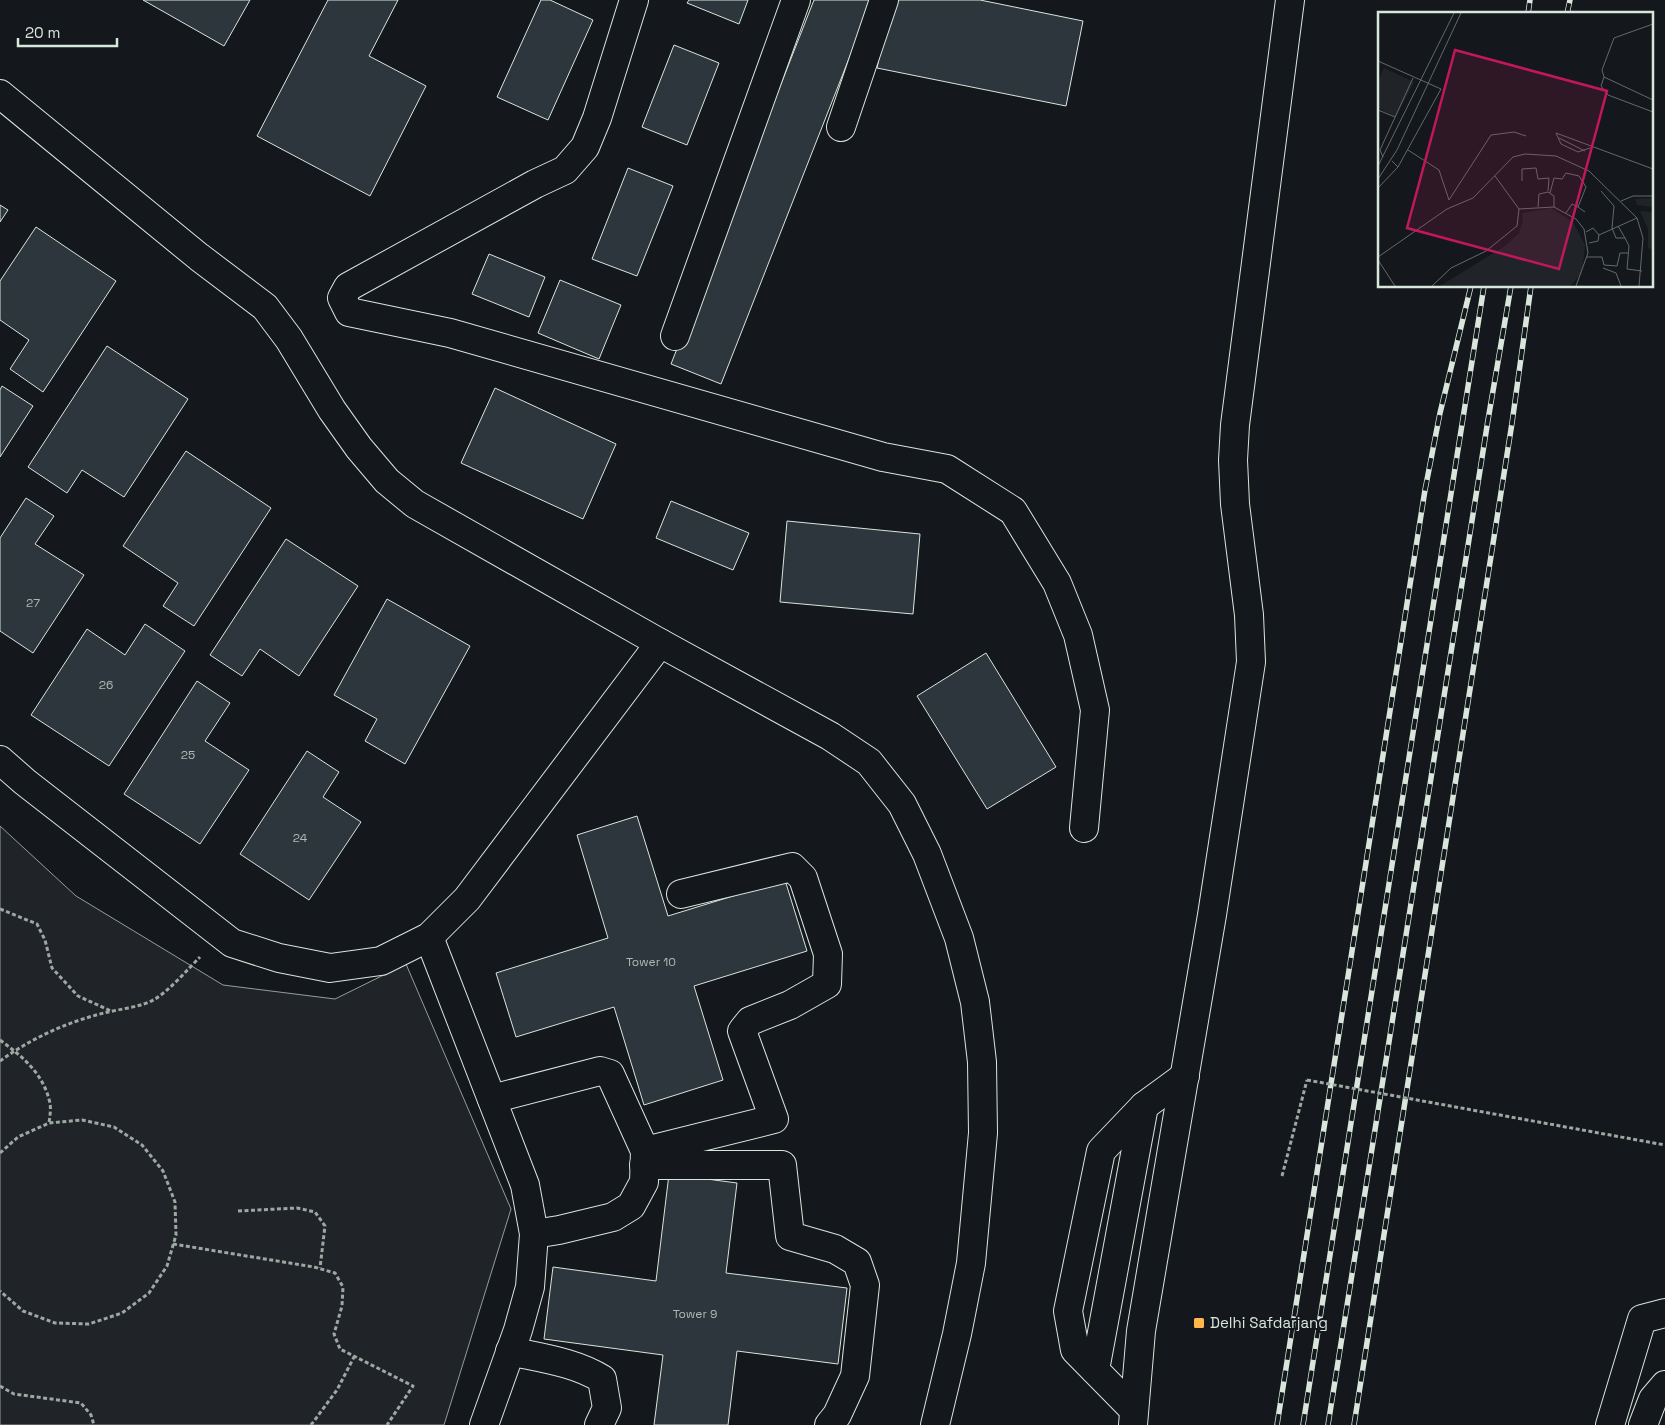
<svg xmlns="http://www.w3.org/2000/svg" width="1665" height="1425" font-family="'Space Grotesk',sans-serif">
  <rect width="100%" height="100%" fill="#14181c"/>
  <!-- green -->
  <polygon fill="#202428" stroke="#939e99" points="0,826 76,896 223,985 335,999 406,964 511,1209 444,1425 0,1425"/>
  <!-- building -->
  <g fill="#2c363c" stroke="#d8e6dc">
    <polygon points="143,0 250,0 224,46"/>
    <polygon points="328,0 398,0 369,56 426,86 370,196 257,136"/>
    <polygon points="541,0 550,0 593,20 548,120 497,97"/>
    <polygon points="689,0 748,0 739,24 687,3"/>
    <polygon points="814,0 872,0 721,384 671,364"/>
    <polygon points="891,0 980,0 1083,21 1066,106 877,68"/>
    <polygon points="674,45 719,63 687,145 642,127"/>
    <polygon points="628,168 673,186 637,276 592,259"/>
    <polygon points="0,205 8,210 0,222"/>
    <polygon points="36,227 116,281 43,392 10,369 29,340 0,320 0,281"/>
    <polygon points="489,254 545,277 529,317 472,294"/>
    <polygon points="560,280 621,305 599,359 538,333"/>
    <polygon points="107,346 188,399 124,497 82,470 67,493 28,467"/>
    <polygon points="2,386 33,406 0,457 0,390"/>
    <polygon points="495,388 616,444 583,519 461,463"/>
    <polygon points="186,451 271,508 194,626 163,606 178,583 123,546"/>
    <polygon points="26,498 54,516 35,544 84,575 33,653 0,631 0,538"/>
    <polygon points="671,501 749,533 733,570 656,538"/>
    <polygon points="787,521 920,534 913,614 780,602"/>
    <polygon points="286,539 358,586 299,676 260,649 242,676 210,655"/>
    <polygon points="387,599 470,646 405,764 365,741 377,719 334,695"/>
    <polygon points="145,624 185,651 109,766 31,715 87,629 125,655"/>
    <polygon points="986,653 1056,767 987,809 917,696"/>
    <polygon points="197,681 230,703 205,741 249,770 200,844 124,794"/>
    <polygon points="307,751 339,772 323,797 361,822 309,900 240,854"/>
    <polygon points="637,816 668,916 785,880 807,951 694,986 723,1080 644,1105 614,1007 516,1037 496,973 608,938 577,835"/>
    <polygon points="669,1174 737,1183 726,1273 847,1288 838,1364 737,1351 728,1425 654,1425 663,1355 544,1339 553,1267 656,1281"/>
  </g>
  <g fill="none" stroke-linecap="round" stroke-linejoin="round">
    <defs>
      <g id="minor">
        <polyline points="634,0 597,118 585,147 565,170 535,184 348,287 342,298 349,312 450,333 883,457 947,469 1013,511 1057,583 1078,635 1095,710 1084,828"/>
        <polyline points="0,94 199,257 265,307 289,339 332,410 359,448 387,481 415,504 660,643 830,736 869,762 902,804 927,854 959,938 975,1002 982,1062 983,1133 971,1263 957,1334 935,1425"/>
        <polyline points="841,127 884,0"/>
        <polyline points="675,336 796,0"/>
        <polyline points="0,760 25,782 232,943 279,958 330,968 381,961 429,937 467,899 660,643"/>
        <polyline points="429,937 525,1185 534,1234 530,1287 518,1330 484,1425"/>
        <polyline points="492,1099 600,1071 610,1074 645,1151 644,1182 631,1206 613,1217 559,1230 534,1234"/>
        <polyline points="645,1151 774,1119 742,1031 750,1021 790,1005 827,984 828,954 803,878 792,867 681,894"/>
        <polyline points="644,1165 782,1165 790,1236 835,1249 857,1262 865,1285 855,1376 837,1415 829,1425"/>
        <path d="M510,1351C541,1358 575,1362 602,1379L607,1408L599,1425"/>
        <polyline points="1095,1370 1144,1106"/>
        <polyline points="1134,1410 1075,1350 1068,1311 1101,1151 1144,1106 1185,1076"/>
        <polyline points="1133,1425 1141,1331 1212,915 1251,662 1249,615 1235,504 1233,460 1235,425 1290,0"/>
        <polyline points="1610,1425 1642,1319 1665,1313"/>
        <polyline points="1643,1425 1653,1399 1665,1385"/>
      </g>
    </defs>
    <!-- minor casing -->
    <use href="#minor" stroke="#d8e6dc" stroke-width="30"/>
    <!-- path -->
    <g stroke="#9da8a2" stroke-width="3" stroke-dasharray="4 2.5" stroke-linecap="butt">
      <polyline points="0,909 37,924 45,940 52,968 78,996 111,1011"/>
      <path d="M0,1040C24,1058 43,1073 50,1103C51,1109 50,1116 49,1123"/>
      <path d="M0,1061C30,1039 67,1022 104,1013C119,1009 142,1007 155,999C170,990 188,969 200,957"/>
      <polyline points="0,1153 18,1137 49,1123 82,1120 114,1127 142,1145 163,1171 175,1202 176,1235 167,1266 149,1293 122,1313 89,1324 55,1323 23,1311 0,1291"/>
      <polyline points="1282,1176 1307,1080"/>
      <polyline points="238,1211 297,1208 315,1212 325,1226 320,1268"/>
      <polyline points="173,1244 314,1267 335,1273 343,1287 342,1306 334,1334 340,1349 413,1386 387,1425"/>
      <polyline points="0,1386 14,1394 81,1403 91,1415 94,1425"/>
      <polyline points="311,1425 337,1390 354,1357"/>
    </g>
    <!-- minor -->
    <use href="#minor" stroke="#14181c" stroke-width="28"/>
    <defs>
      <g id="rail">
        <polyline points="1528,14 1530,0"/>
        <polyline points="1567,14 1570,0"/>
        <polyline points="1277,1425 1425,490 1440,413 1471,286"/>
        <polyline points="1303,1425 1484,286"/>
        <polyline points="1328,1425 1488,420 1511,286"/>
        <polyline points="1354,1425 1512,423 1531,286"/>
      </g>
    </defs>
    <!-- rail casing -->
    <use href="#rail" stroke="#d8e6dc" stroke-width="5.5"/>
    <!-- rail -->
    <use href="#rail" stroke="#14181c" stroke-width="4" stroke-dasharray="11" stroke-linecap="butt"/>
    <!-- path-bridge -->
    <polyline stroke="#9da8a2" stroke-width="3" stroke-dasharray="4 2.5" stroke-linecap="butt" points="1307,1080 1665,1145"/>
  </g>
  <!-- markers -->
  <rect fill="#ffb74d" stroke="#14181c" stroke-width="2" x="1193" y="1317" width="12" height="12" rx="2.5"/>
  <g text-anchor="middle" stroke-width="4" stroke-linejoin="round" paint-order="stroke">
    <!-- number labels -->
    <g font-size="12" fill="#adbab4">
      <text x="33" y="607">27</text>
      <text x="106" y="689">26</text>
      <text x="188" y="759">25</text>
      <text x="300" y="842">24</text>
      <text x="651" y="966">Tower 10</text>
      <text x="695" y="1318">Tower 9</text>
    </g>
    <!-- poi labels -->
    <g font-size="15" fill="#d8e6dc" stroke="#14181c" text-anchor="start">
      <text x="1210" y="1328">Delhi Safdarjang</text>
    </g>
  </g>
  <!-- overview -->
  <g transform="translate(1378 12)">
    <rect width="275" height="275" fill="#14181c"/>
    <path d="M6,56L36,70L18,105L0,96V69ZM275,186V195L259,193L257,187ZM173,196L195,210L207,233L204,261L192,274H62L127,234L141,221L145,209L144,201ZM262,199L275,200V238L270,236V217Z" fill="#202428"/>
    <path fill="none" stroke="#626a69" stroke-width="1" d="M275,12L236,26L224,58L226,65L223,74L230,83L275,100M0,49L63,77L20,155L14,149M226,65L275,88M0,98L17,105M178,121L275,157M178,121L183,132L200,140L212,136M181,126L207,139M30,138L61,158L71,188M5,145L2,138L35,66M0,154L76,1M0,167L19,138L83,1M144,169V157L158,156L160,167L171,166L170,179M0,176L20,155M223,179L236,194L234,216L238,226H247L240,214M172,181L176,166L184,167L188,161L201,164L208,175L200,195L207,200M71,188L113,123L136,120L148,124M243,189L255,184H275M160,195L161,182L170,180L176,184V195M141,197L176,195L198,207L206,217L210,241L198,274M188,201L194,192L200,195M208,220L215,216L221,223L220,229L211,231M221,223L259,206L265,226L261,274M247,226L251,234L249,257L264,259M0,245L69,197L95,186L135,145L147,142L178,144L211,159L259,206M209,245H224L226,253L239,254L242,241H250M0,248L17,274M225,256L238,261L243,274M54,274L73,256L108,239L139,214L141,197L117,164"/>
    <path fill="#c2185b" fill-opacity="0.15" stroke="#c2185b" stroke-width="2.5" d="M77,38L229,79L181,257L29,216Z"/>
    <rect width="275" height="275" fill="none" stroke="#d8e6dc" stroke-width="2.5"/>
  </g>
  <!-- scale -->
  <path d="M18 38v8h99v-8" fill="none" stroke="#d8e6dc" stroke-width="2.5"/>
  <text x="25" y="38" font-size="15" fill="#d8e6dc" stroke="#14181c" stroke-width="4" paint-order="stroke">20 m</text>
</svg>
